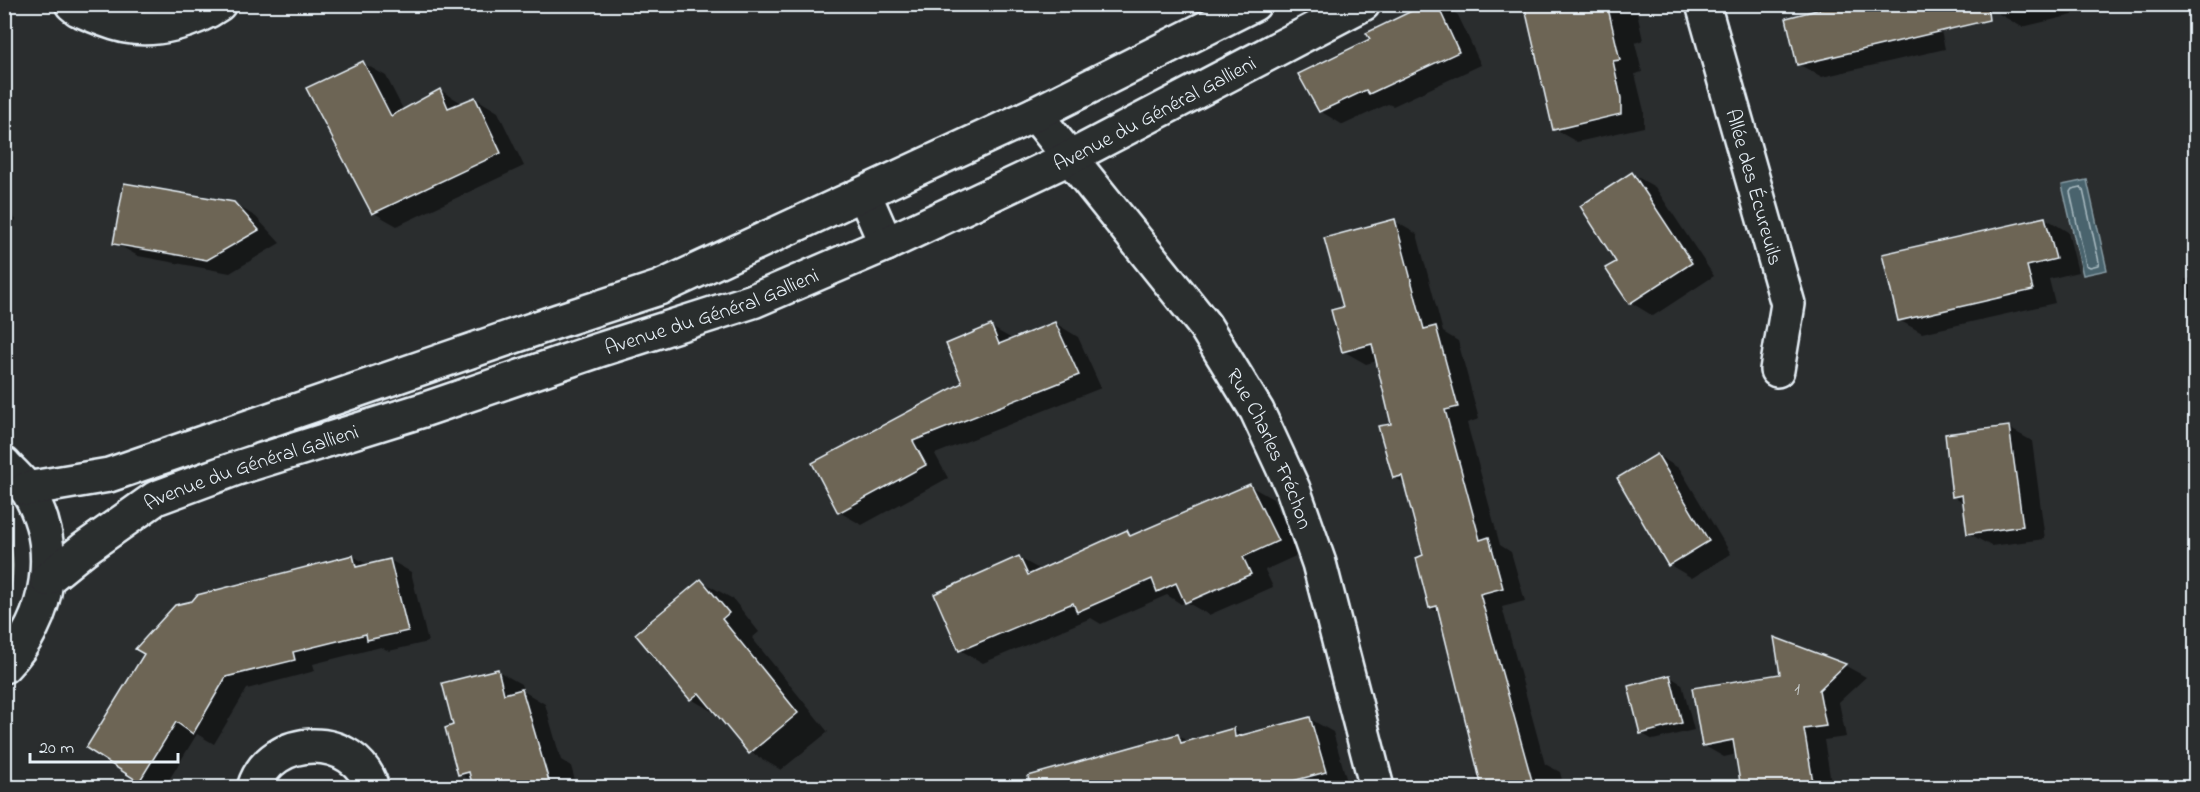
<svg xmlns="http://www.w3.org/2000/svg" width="2200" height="792" font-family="'Indie Flower',sans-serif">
  <rect width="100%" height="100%" fill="#2a2d2e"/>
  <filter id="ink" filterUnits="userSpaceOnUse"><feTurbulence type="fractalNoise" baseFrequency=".0167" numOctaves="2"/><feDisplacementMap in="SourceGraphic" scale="12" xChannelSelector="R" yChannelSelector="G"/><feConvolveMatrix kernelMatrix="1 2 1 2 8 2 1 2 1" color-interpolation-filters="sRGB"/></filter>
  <g filter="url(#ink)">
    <!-- green -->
    <path fill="#646b51" stroke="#a6aea4" stroke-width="1.5" d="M5,527C17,554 14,583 5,611Z"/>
    <!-- water -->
    <polygon fill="#48646d" stroke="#889ca5" stroke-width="1.5" points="2087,180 2107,270 2083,275 2062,185"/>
    <!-- shadow -->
    <g fill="#0007">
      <polygon points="1430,4 1440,4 1458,15 1481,65 1393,106 1388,104 1343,125 1320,111 1372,39"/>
      <polygon points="1525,4 1635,4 1643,40 1635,43 1642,72 1635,74 1644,111 1644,127 1577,142 1554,129"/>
      <polygon points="1935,4 1945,49 1822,77 1798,64"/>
      <polygon points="1996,4 2071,4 2073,15 2022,27 1999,14"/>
      <polygon points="363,63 386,76 404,111 440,90 462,103 475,98 498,112 524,166 397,226 374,213"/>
      <polygon points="1632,174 1655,187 1714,276 1653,316 1630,302 1618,262"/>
      <polygon points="4,203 16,220 4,227"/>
      <polygon points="233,203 256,217 280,243 230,273 138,256 115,243"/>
      <polygon points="2045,218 2068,232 2078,272 2049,279 2055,303 1922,333 1899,320"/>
      <polygon points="1394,221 1417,234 1443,332 1458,341 1479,419 1467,423 1500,545 1511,552 1525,601 1502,607 1545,764 1560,772 1564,788 1479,788 1476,776 1481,775 1441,614 1430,607 1425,556 1406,484 1394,477 1393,425 1377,361 1366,364 1343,351 1344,308"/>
      <polygon points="2196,278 2196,325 2189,321 2185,279"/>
      <polygon points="1055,323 1078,337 1101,388 935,454 948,478 862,525 839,512 964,384 991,327 1014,340"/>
      <polygon points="2009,428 2032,441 2045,539 1991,546 1968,533 1965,503 1953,496"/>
      <polygon points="1657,455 1680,469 1731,554 1692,578 1670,565"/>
      <polygon points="1250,486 1273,499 1300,554 1265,570 1273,587 1209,615 1186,602 1181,604 1167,595 1101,624 1091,618 983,663 960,650 1019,558 1041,570 1127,532 1135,536"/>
      <polygon points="353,556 368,565 390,560 411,572 428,642 389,651 381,647 313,664 315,671 247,689 214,744 197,734 164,788 151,788 88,748"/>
      <polygon points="701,581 733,599 759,632 752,638 828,732 781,770 750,752 720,716 691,699"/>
      <polygon points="1776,639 1846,666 1866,677 1839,702 1846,737 1824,740 1832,788 1743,788 1737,754 1724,757 1703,745 1782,675"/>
      <polygon points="498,671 521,684 523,691 545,704 561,760 571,766 577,788 474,788 473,781 459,774 455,726"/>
      <polygon points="1670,677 1682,684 1694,730 1653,740 1641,733"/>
      <polygon points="1310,719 1333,732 1348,785 1339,788 1088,788 1178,735 1189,742 1234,730 1245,736"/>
    </g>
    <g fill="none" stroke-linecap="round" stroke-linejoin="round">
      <!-- shore -->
      <polygon stroke="#a8b9c0" stroke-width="1.5" points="2081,187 2083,190 2099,262 2098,265 2090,267 2086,265 2070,192 2072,189"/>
    </g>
    <!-- building -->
    <g fill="#6d6555" stroke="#e8f1f8" stroke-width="1.5">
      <polygon points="1426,4 1437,4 1459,52 1369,94 1366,90 1319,112 1298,74 1370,39 1366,33"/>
      <polygon points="1524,4 1607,4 1620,60 1613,61 1621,98 1621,114 1553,130"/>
      <polygon points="1840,4 1987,4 1989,20 1797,65 1786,18"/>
      <polygon points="363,61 391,116 440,89 448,108 475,97 501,153 372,214 306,88"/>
      <polygon points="1632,172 1692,263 1629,304 1605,268 1616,262 1580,206"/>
      <polygon points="124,183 234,202 259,230 207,260 113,244"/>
      <polygon points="2045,217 2056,259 2027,266 2033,290 1898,321 1882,254"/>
      <polygon points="1395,219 1424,329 1436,326 1458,407 1445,410 1480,540 1489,537 1503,588 1480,594 1534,788 1482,788 1437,606 1429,608 1416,558 1423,555 1402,476 1393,478 1378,426 1391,424 1372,344 1342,352 1331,310 1343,307 1324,238"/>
      <polygon points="1055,322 1079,375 913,441 926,465 838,513 812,463 962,383 946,344 991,325 999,344"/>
      <polygon points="2009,426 2023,526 1967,534 1962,495 1952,497 1945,434"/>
      <polygon points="1657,454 1709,541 1668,566 1617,478"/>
      <polygon points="1250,484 1278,541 1243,557 1251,574 1185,603 1176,583 1157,592 1152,579 1077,612 1073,603 959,651 934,594 1019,556 1028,575 1127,530 1130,536"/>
      <polygon points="353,555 356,567 390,559 408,631 367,640 366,634 293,652 295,660 226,677 193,734 176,722 139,782 86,748 144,654 135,649 175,605 192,601 197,595"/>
      <polygon points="701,579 729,613 722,619 798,713 749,754 699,693 690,700 635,634"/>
      <polygon points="1774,637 1846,664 1819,690 1826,726 1804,729 1814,788 1741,788 1733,740 1702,746 1692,688 1780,674"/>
      <polygon points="498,669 504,694 522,689 551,788 473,788 469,772 458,775 445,728 453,725 442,683"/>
      <polygon points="1670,675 1682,723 1640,734 1628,686"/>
      <polygon points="1310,717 1326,772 1267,788 1030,788 1028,776 1178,734 1181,743 1234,728 1235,737"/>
    </g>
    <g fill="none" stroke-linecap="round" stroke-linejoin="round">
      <defs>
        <g id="street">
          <path d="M72,4L78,9C93,15 110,23 126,26C156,32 195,21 219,4"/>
          <path id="s1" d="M1703,4L1788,304L1777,370"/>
          <path id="s2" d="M1035,114L1205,326L1257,411L1293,489L1319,563L1377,788"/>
          <path d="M254,788C271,732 356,732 372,788"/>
        </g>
        <g id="secondary">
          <polyline points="864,194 886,244"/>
          <path d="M4,464C11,472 20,480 26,488C63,545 50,620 4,666"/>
          <polyline points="26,489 109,475 558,321 659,288 1035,114 1254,4"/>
          <path id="s3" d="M47,579L84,549L156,498L237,468L423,410L599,350L753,301L886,244L1071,157L1363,4"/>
        </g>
      </defs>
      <!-- street casing -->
      <use href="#street" stroke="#e8f1f8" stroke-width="38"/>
      <!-- secondary casing -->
      <use href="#secondary" stroke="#e8f1f8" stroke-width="38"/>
      <!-- street -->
      <use href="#street" stroke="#2a2d2e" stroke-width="33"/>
      <!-- secondary -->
      <use href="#secondary" stroke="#2a2d2e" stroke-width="33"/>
    </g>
  </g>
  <g text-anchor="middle" stroke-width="5" stroke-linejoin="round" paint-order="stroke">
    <!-- number labels -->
    <g font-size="18" fill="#c9cecf">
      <text x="1797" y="694">1</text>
    </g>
    <!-- street labels -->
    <g font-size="21" fill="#e8f1f8" stroke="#2a2d2e">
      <text dy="7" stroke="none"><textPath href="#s3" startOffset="1208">Avenue du Général Gallieni</textPath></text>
      <text dy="7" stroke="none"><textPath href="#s1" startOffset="190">Allée des Écureuils</textPath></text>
      <text dy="7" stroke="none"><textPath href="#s3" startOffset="722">Avenue du Général Gallieni</textPath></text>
      <text dy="7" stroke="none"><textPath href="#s2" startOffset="411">Rue Charles Fréchon</textPath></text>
      <text dy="7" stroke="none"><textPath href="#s3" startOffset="236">Avenue du Général Gallieni</textPath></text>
    </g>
  </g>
  <!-- margin -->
  <rect width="2200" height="792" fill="none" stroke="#2a2d2e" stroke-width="24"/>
  <rect x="12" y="12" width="2176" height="768" fill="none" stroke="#e8f1f8" stroke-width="2" filter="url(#ink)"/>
  <!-- scale -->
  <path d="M30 753v9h148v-9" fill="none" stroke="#e8f1f8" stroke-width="3"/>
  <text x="39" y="753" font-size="18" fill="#e8f1f8" stroke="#2a2d2e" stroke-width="4.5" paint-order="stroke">20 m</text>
</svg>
